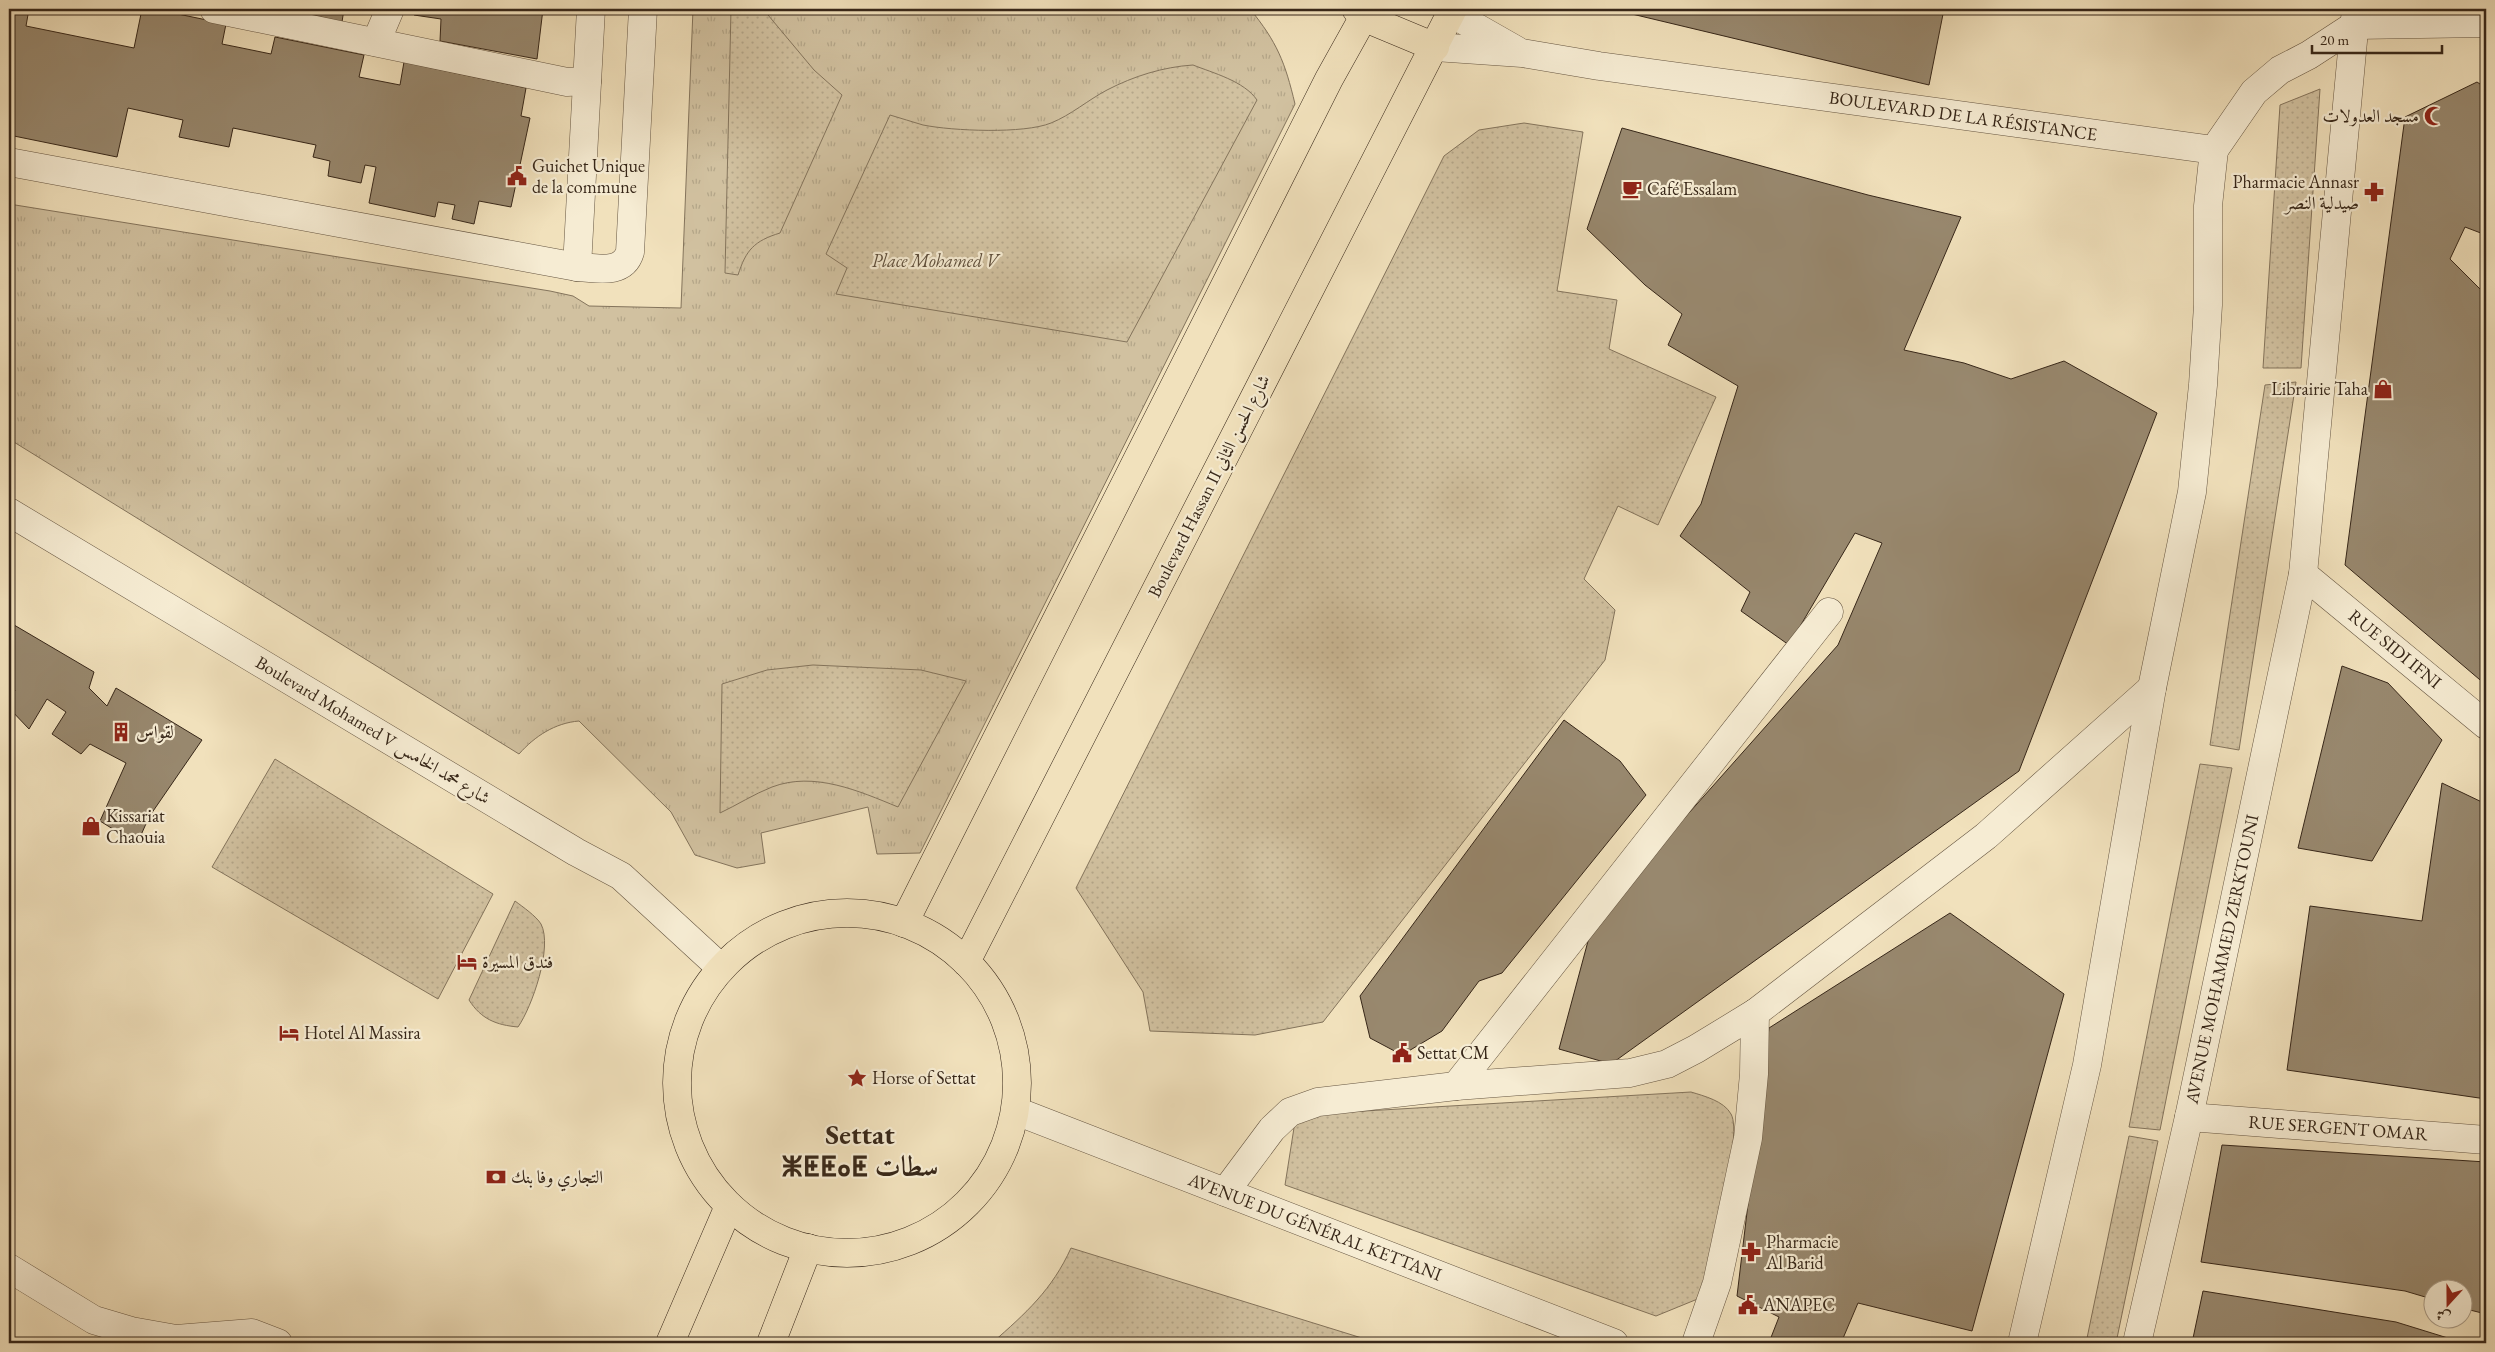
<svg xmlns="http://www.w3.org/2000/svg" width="2495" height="1352" font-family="'EB Garamond',Amiri,'Noto Sans Tifinagh',serif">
  <defs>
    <pattern id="park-tufts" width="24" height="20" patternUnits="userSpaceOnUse" patternTransform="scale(1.25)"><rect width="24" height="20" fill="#d1c1a0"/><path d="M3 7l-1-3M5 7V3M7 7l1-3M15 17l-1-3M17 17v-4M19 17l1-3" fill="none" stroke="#b4a689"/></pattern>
    <pattern id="garden-dots" width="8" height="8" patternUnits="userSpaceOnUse" patternTransform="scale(1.25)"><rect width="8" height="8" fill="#d1c1a0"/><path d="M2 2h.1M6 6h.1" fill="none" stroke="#b4a689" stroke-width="1.8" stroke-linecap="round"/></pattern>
  </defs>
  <rect width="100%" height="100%" fill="#f1e1bc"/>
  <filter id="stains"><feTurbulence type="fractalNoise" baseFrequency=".004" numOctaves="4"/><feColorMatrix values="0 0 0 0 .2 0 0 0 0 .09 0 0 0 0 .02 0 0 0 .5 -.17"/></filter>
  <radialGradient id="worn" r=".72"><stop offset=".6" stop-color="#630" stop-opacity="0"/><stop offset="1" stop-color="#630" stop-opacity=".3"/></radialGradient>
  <!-- park -->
  <path fill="url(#park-tufts)" stroke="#84745c" d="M693,9H1250C1277,42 1285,62 1295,104L920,853L877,854L868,807L761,833L765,863L737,868L695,855L671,812L579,721C555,723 535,736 519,754L9,439V204L550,291L573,296L589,306L681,308Z"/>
  <!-- garden -->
  <g fill="url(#garden-dots)" stroke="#84745c">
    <path d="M731,9H763L814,70L842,95L780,233C754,241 746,250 738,275L725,273Z"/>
    <path d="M1193,65C1213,73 1244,81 1257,100L1127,342L836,294L847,268L826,254L890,115C901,118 912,122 923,125C953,131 1024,134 1051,123C1071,115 1088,100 1107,90C1134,76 1163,67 1193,65Z"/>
    <polygon points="2320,89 2301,368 2263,368 2280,105"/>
    <polygon points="1524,123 1583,132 1557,291 1617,300 1609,349 1716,397 1658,525 1618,506 1584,579 1615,610 1605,660 1323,1022 1255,1035 1150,1031 1143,992 1076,888 1444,156 1479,130"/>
    <polygon points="2296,382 2239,750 2210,745 2265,385"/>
    <path d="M813,665L921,670L966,681L898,807C859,791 814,771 772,787C754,794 737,805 720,813L722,684L767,670Z"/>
    <polygon points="275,759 493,894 438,999 212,867"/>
    <polygon points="2200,764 2232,768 2160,1130 2129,1127"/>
    <path d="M515,901C523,907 536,916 541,924C553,947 532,1007 518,1027C496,1025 481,1019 469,1000Z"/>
    <path d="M1691,1092C1704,1096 1724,1101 1731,1114C1744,1136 1707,1267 1700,1298L1656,1316L1285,1185L1296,1115Z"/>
    <polygon points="2129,1136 2158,1141 2116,1343 2086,1343"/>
    <path d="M1071,1248L1378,1343H992C1026,1313 1052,1290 1071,1248Z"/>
  </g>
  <!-- building -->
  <g fill="#98886e" stroke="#372719">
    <polygon points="9,9 29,9 26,26 134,48 142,9 154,9 226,24 222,44 237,47 271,54 275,37 364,55 359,77 400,85 404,62 526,88 521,116 530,118 511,207 479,201 474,224 452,219 455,205 438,202 435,217 369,203 376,167 365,165 361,183 328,176 330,161 313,157 316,145 233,128 229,147 179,137 183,120 128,108 117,157 9,135"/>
    <polygon points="285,9 344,9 342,22"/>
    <polygon points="415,9 543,9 537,59 440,41 441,19 414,15"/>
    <polygon points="1611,9 1944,9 1929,85"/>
    <polygon points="2477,82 2486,88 2486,235 2465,227 2450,259 2486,295 2486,685 2345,565 2405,117"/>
    <polygon points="1622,128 1868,195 1961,217 1904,350 1964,363 2011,379 2064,361 2157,413 2019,771 1611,1064 1559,1049 1591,930 1641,867 1838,645 1882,543 1855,533 1789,645 1741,611 1750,592 1680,536 1701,504 1738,386 1668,345 1682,314 1645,285 1587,229"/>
    <polygon points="9,622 94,672 89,688 107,706 116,688 202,740 149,817 137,844 100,821 126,763 90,744 81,754 52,734 66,712 47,699 29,729 9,708 15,690 9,685"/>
    <polygon points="2342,666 2388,683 2442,740 2372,861 2298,848"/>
    <polygon points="1564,720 1620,761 1646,795 1502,973 1479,981 1442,1031 1402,1055 1370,1038 1360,996"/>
    <polygon points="2442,783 2486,804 2486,1099 2287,1070 2310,906 2422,921"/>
    <polygon points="1950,913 2064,994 1972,1331 1858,1303 1841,1343 1777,1343 1770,1340 1779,1317 1737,1296 1769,1028"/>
    <polygon points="2222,1145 2486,1162 2486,1314 2462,1308 2462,1290 2432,1290 2432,1299 2405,1291 2201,1262"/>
    <polygon points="2203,1291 2396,1322 2464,1343 2192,1343"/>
  </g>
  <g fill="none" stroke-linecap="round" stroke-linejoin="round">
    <defs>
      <g id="minor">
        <polyline points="214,9 567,82 587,81"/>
        <polyline points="1451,13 1516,50"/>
        <polyline points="2355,25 2486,23"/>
        <polyline points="376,42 390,9"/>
        <polyline points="1435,47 1522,53 1599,66 2214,150 2254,92 2280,70 2309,55 2355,25"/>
        <path d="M9,162L577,267C597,268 623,275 630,252L643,9"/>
        <polyline points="577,267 591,9"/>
        <polyline points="9,512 576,852 621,876 721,968"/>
        <polyline points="2303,574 2486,725"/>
        <polyline points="1456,1086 1829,612"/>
        <polyline points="1016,1111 1614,1343"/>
        <polyline points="2189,1117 2486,1140"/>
        <polyline points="1225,1192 1272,1129 1290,1112 1318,1102 1456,1086 1630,1073 1667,1064 1696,1049 1755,1013 1986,836 2152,688"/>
        <polyline points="9,1268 94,1320 131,1331 176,1339 252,1333 278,1343"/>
        <polyline points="1696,1343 1717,1283 1748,1138 1754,1074 1755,1013"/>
        <polyline points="2022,1343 2087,1065 2152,688 2192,492 2203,385 2208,305 2208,206 2214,150"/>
        <polyline points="2137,1343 2189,1117 2303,574 2356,9"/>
      </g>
      <g id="major">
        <polyline points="1356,9 1363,17 1435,47"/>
        <circle cx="847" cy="1083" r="170"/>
        <polyline points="904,923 1329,79 1368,9"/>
        <polyline points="966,962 1453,9"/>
        <polyline points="670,1343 729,1206"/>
        <polyline points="771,1343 808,1248"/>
      </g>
    </defs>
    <!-- minor casing -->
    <use href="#minor" stroke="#665642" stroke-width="29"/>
    <!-- major casing -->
    <use href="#major" stroke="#372719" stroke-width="29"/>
    <!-- minor -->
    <use href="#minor" stroke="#f6ecd3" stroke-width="28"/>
    <!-- major -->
    <use href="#major" stroke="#f1e1bc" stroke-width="28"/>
  </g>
  <!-- icons -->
  <defs>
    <symbol id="mosque-bare" viewBox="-9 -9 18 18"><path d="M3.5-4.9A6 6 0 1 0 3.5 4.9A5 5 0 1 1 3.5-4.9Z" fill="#8f2418" stroke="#f6ecd3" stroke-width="2.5" paint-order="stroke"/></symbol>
    <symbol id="civic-bare" viewBox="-9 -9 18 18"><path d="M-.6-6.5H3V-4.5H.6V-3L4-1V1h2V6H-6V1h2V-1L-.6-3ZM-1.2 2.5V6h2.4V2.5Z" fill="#8f2418" stroke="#f6ecd3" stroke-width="2.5" paint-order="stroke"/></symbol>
    <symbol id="cafe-bare" viewBox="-9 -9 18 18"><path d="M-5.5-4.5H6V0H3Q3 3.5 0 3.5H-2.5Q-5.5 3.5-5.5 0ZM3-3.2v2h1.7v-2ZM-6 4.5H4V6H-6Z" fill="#8f2418" stroke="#f6ecd3" stroke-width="2.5" paint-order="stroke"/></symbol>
    <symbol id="pharmacy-bare" viewBox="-9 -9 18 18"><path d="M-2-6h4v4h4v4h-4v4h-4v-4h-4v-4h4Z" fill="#8f2418" stroke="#f6ecd3" stroke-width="2.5" paint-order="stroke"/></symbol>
    <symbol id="shop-bare" viewBox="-9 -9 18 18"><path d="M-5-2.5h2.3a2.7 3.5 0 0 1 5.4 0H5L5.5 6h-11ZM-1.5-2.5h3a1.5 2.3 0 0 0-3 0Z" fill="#8f2418" stroke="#f6ecd3" stroke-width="2.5" paint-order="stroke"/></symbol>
    <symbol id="building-bare" viewBox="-9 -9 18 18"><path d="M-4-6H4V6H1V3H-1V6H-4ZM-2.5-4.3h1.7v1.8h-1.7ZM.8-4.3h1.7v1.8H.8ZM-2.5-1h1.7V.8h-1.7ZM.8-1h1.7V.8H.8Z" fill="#8f2418" stroke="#f6ecd3" stroke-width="2.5" paint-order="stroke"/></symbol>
    <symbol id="hotel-bare" viewBox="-9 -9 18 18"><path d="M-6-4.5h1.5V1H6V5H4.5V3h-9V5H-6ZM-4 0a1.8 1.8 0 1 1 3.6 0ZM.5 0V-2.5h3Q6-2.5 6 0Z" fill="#8f2418" stroke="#f6ecd3" stroke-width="2.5" paint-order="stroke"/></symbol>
    <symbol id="sight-bare" viewBox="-9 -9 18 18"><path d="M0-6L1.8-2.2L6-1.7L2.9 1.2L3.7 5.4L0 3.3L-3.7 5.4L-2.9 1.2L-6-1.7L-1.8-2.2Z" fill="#8f2418" stroke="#f6ecd3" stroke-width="2.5" paint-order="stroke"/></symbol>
    <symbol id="bank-bare" viewBox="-9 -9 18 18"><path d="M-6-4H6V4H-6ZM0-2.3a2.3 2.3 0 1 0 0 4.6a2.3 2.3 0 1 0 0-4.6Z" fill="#8f2418" stroke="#f6ecd3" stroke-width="2.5" paint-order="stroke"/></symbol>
  </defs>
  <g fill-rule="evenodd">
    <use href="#mosque-bare" x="2420" y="102" width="28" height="28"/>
    <use href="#civic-bare" x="503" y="162" width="28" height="28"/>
    <use href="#cafe-bare" x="1618" y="175" width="28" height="28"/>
    <use href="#pharmacy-bare" x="2360" y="178" width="28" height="28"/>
    <use href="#shop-bare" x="2369" y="375" width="28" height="28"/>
    <use href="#building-bare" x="107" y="718" width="28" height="28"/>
    <use href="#shop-bare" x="77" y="812" width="28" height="28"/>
    <use href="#hotel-bare" x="453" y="948" width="28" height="28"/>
    <use href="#hotel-bare" x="275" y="1019" width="28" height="28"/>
    <use href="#civic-bare" x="1388" y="1039" width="28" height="28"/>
    <use href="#sight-bare" x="843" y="1064" width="28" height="28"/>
    <use href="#bank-bare" x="482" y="1163" width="28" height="28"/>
    <use href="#pharmacy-bare" x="1737" y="1238" width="28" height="28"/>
    <use href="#civic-bare" x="1734" y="1291" width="28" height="28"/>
  </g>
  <g text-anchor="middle" stroke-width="4.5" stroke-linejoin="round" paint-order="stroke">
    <!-- street labels -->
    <g font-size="18" fill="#372719" stroke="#f6ecd3">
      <text transform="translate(1963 116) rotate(8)" y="6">BOULEVARD DE LA RÉSISTANCE</text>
      <text transform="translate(1209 486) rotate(-63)" y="6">Boulevard Hassan II شارع الحسن الثاني</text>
      <text transform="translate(2395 649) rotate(39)" y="6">RUE SIDI IFNI</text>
      <text transform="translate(373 730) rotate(31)" y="6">Boulevard Mohamed V شارع محمد الخامس</text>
      <text transform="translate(2222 959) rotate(-78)" y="6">AVENUE MOHAMMED ZERKTOUNI</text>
      <text transform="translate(2338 1128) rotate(4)" y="6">RUE SERGENT OMAR</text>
      <text transform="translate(1315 1227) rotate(21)" y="6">AVENUE DU GÉNÉRAL KETTANI</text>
    </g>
    <!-- poi labels -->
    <g font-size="18" fill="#372719" stroke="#f6ecd3" text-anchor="start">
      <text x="2419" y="122" text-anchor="end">مسجد العدولات</text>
      <text x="532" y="172">Guichet Unique<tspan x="532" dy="21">de la commune</tspan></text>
      <text x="2359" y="188" text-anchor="end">Pharmacie Annasr<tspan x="2359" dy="21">صيدلية النصر</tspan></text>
      <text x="1647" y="195">Café Essalam</text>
      <text x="2368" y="395" text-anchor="end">Librairie Taha</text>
      <text x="136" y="738">لقواس</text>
      <text x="106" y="822">Kissariat<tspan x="106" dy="21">Chaouia</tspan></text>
      <text x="482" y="968">فندق المسيرة</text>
      <text x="304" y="1039">Hotel Al Massira</text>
      <text x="1417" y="1059">Settat CM</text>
      <text x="872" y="1084">Horse of Settat</text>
      <text x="511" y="1183">التجاري وفا بنك</text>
      <text x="1766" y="1248">Pharmacie<tspan x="1766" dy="21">Al Barid</tspan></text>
      <text x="1763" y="1311">ANAPEC</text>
    </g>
    <!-- park labels -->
    <g font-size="18" font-style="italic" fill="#5e4e3b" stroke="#f6ecd3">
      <text x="935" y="267">Place Mohamed V</text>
    </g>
    <!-- town labels -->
    <g font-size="28" font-weight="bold" fill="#372719" stroke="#f6ecd3">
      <text x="860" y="1144">Settat<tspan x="860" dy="32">ⵥⵟⵟⴰⵟ سطات</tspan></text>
    </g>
  </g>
  <!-- margin -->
  <rect width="2495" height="1352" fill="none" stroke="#f1e1bc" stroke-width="30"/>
  <rect x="10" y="10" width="2475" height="1332" fill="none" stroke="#372719" stroke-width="2.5"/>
  <rect x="15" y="15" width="2465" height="1322" fill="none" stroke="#372719"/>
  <!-- north arrow -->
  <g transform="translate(2448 1304) rotate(201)"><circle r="24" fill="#f6ecd3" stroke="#aa9d89"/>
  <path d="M0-4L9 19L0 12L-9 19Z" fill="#8f2418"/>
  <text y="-8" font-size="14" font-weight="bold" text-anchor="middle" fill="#372719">ش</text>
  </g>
  <!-- scale -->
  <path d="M2312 45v8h130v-8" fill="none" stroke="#372719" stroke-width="2.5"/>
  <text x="2320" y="45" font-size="15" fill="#372719" stroke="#f6ecd3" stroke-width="4" paint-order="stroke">20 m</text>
  <rect width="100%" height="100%" filter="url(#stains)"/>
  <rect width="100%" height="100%" fill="url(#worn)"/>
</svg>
